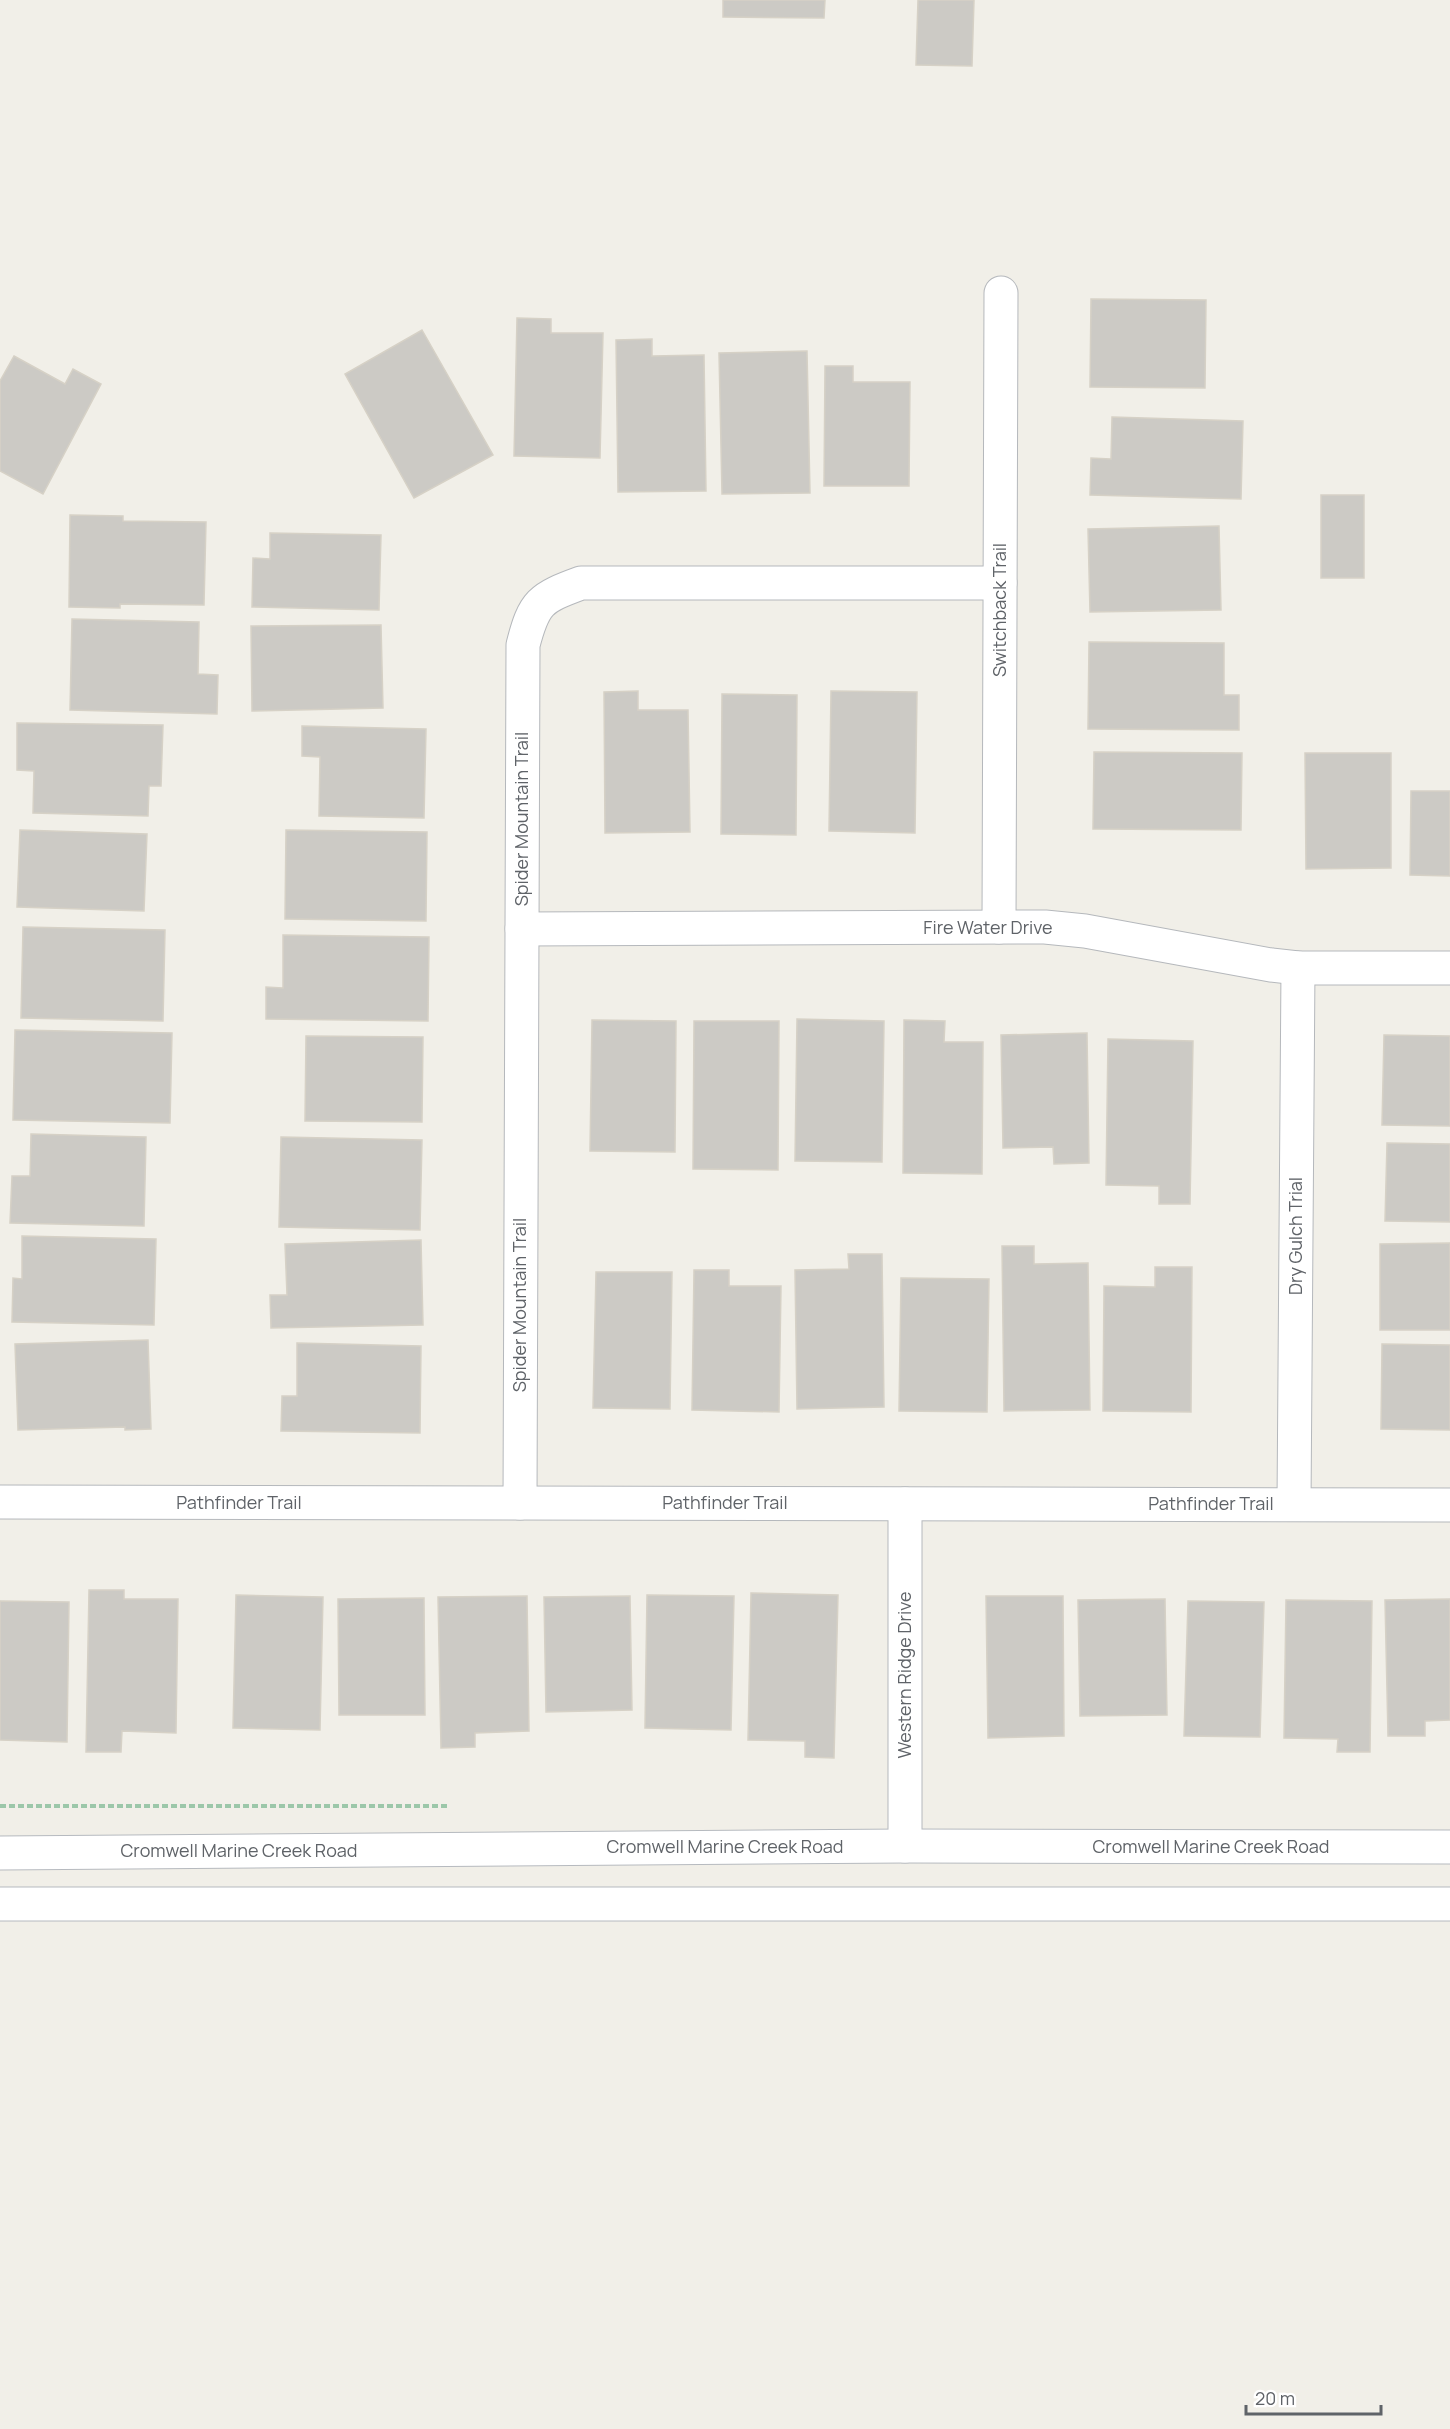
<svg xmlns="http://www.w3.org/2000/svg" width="1450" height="2429" viewBox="0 0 1450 2429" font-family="Manrope,sans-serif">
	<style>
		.building { fill: #cccac5; stroke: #d6d1c6; stroke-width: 1.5 }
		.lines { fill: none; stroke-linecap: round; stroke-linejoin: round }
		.minor-casing { stroke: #b5b8bc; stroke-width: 35 }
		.secondary-casing { stroke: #b6babf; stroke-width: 35 }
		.path { stroke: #9cc7a9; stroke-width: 4; stroke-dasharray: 6 3; stroke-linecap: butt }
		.minor { stroke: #fff; stroke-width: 33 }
		.secondary { stroke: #fff; stroke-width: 33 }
		.labels { text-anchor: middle; stroke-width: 4.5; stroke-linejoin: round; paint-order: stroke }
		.street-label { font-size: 18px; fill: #5f6368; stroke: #fff }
	</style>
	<rect width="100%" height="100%" fill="#f1efe8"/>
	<g class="building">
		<path d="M723 0H825L824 18 723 17Z"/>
		<path d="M918 0H974L972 66 916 65Z"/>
		<path d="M1091 299 1206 300 1205 388 1090 387Z"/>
		<path d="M517 318 551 319V333H603L600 458 514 456Z"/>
		<path d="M422 330 493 455 414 498 345 374Z"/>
		<path d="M652 339V356L704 355 706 491 618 492 616 340Z"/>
		<path d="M807 351 810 493 722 494 719 353Z"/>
		<path d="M14 356 65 384 73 369 101 384 43 494 0 471V381Z"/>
		<path d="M825 366H853V382H910L909 486H824Z"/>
		<path d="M1112 417 1243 421 1241 499 1090 495 1091 458 1111 459Z"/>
		<rect x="1321" y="495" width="43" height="83"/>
		<path d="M70 515 123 516V521L206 522 204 605 120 604V608L69 607Z"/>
		<path d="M1219 526 1221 610 1090 612 1088 529Z"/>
		<path d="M270 533 381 535 379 610 252 607 253 558 270 559Z"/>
		<path d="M72 619 199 622 198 674 218 675 217 714 70 710Z"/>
		<path d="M381 625 383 708 252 711 251 626Z"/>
		<path d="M1089 642 1224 643V695H1239V730L1088 729Z"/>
		<path d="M638 691V710H688L690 832 605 833 604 692Z"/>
		<path d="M831 691 917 692 915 833 829 831Z"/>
		<path d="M722 694 797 695 796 835 721 834Z"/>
		<path d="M17 723 163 725 161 786H149L148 816 33 813 34 771 17 770Z"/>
		<path d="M302 726 426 729 424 818 319 816 320 757 302 756Z"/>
		<path d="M1094 752 1242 753 1241 830 1093 829Z"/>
		<path d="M1305 753H1391V868L1306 869Z"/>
		<path d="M1411 791H1450V876L1410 875Z"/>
		<path d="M20 830 147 834 144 911 17 907Z"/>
		<path d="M286 830 427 832 426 921 285 919Z"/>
		<path d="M23 927 165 930 163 1021 21 1018Z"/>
		<path d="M283 935 429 937 428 1021 266 1019V987L283 988Z"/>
		<path d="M797 1019 884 1021 882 1162 795 1161Z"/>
		<path d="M592 1020 676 1021 675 1152 590 1151Z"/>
		<path d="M904 1020 945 1021 944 1042H983L982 1174 903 1173Z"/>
		<path d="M694 1021H779L778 1170 693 1169Z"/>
		<path d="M15 1030 172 1033 170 1123 13 1120Z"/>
		<path d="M1087 1033 1089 1163 1054 1164 1053 1147 1003 1148 1001 1035Z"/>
		<path d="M1384 1035 1450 1036V1126L1382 1125Z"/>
		<path d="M306 1036 423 1037 422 1122 305 1121Z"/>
		<path d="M1108 1039 1193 1041 1190 1204H1159V1186L1106 1185Z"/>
		<path d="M31 1134 146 1137 144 1226 10 1223 12 1176H30Z"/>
		<path d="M281 1137 422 1140 420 1230 279 1227Z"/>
		<path d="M1387 1143 1450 1144V1222L1385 1221Z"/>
		<path d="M22 1236 156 1239 154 1325 12 1322 13 1278 22 1279Z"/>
		<path d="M421 1240 423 1325 271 1328 270 1295H287L285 1244Z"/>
		<path d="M1450 1243V1330H1380V1244Z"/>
		<path d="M1002 1246H1034V1264L1088 1263 1090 1410 1004 1411Z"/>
		<path d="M848 1254H882L884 1407 797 1409 795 1270 849 1269Z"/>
		<path d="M1155 1267H1192L1191 1412 1103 1411 1104 1286 1155 1287Z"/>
		<path d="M694 1270H729V1286H781L779 1412 692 1410Z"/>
		<path d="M596 1272H672L670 1409 593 1408Z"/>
		<path d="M901 1278 989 1279 987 1412 899 1411Z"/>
		<path d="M148 1340 151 1429 125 1430V1427L18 1430 15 1344Z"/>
		<path d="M297 1343 421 1346 420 1433 281 1431 282 1396H297Z"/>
		<path d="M1382 1344 1450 1345V1430L1381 1429Z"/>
		<path d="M89 1590H124V1599H178L176 1733 122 1731 121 1752H86Z"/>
		<path d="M751 1593 838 1595 834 1758 805 1757V1741L748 1740Z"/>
		<path d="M236 1595 323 1597 320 1730 233 1728Z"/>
		<path d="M647 1595 734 1596 731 1730 645 1728Z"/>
		<path d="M527 1596 529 1731 475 1733V1747L441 1748 438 1597Z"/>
		<path d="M630 1596 632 1710 546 1712 544 1597Z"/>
		<path d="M986 1596H1063L1064 1736 988 1738Z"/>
		<path d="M424 1598 425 1715H339L338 1599Z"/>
		<path d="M1165 1599 1167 1715 1080 1716 1078 1600Z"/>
		<path d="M1450 1599V1720L1425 1721V1736H1388L1385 1600Z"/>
		<path d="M1286 1600 1372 1601 1370 1752H1337L1338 1739 1284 1738Z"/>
		<path d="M0 1601 69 1602 67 1742 0 1740Z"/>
		<path d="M1188 1601 1264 1602 1260 1737 1184 1736Z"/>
	</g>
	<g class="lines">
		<defs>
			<g id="minor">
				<path d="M999 927 1001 293"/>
				<path d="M522 929 1045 927 1085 931 1271 965 1298 968H1450"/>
				<path d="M0 1502 1450 1505"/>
				<path d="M520 1503 523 645C534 602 540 598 581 583H1000"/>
				<path d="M1294 1504 1298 968"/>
				<path d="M905 1846V1504"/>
			</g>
			<g id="secondary">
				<path d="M0 1853 905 1846 1450 1847"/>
				<path d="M0 1904H1450"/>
			</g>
		</defs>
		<use href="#minor" class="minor-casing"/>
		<use href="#secondary" class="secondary-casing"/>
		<path class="path" d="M0 1806H447"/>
		<use href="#minor" class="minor"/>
		<use href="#secondary" class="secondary"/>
	</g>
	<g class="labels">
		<g class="street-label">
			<text transform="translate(1000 610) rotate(-90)" y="6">Switchback Trail</text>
			<text transform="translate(522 819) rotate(-90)" y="6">Spider Mountain Trail</text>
			<text x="988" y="934">Fire Water Drive</text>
			<text transform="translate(1296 1236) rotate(-90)" y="6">Dry Gulch Trial</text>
			<text transform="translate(520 1305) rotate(-90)" y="6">Spider Mountain Trail</text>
			<text x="239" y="1509">Pathfinder Trail</text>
			<text x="725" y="1509">Pathfinder Trail</text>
			<text x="1211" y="1510">Pathfinder Trail</text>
			<text transform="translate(905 1675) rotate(-90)" y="6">Western Ridge Drive</text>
			<text x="725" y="1853">Cromwell Marine Creek Road</text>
			<text x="1211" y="1853">Cromwell Marine Creek Road</text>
			<text x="239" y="1857">Cromwell Marine Creek Road</text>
		</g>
	</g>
	<path d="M1246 2405v9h135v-9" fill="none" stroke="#5f6368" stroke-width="3"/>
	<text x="1255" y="2405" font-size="18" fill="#5f6368" stroke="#ffffff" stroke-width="4.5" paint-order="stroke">20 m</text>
</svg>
